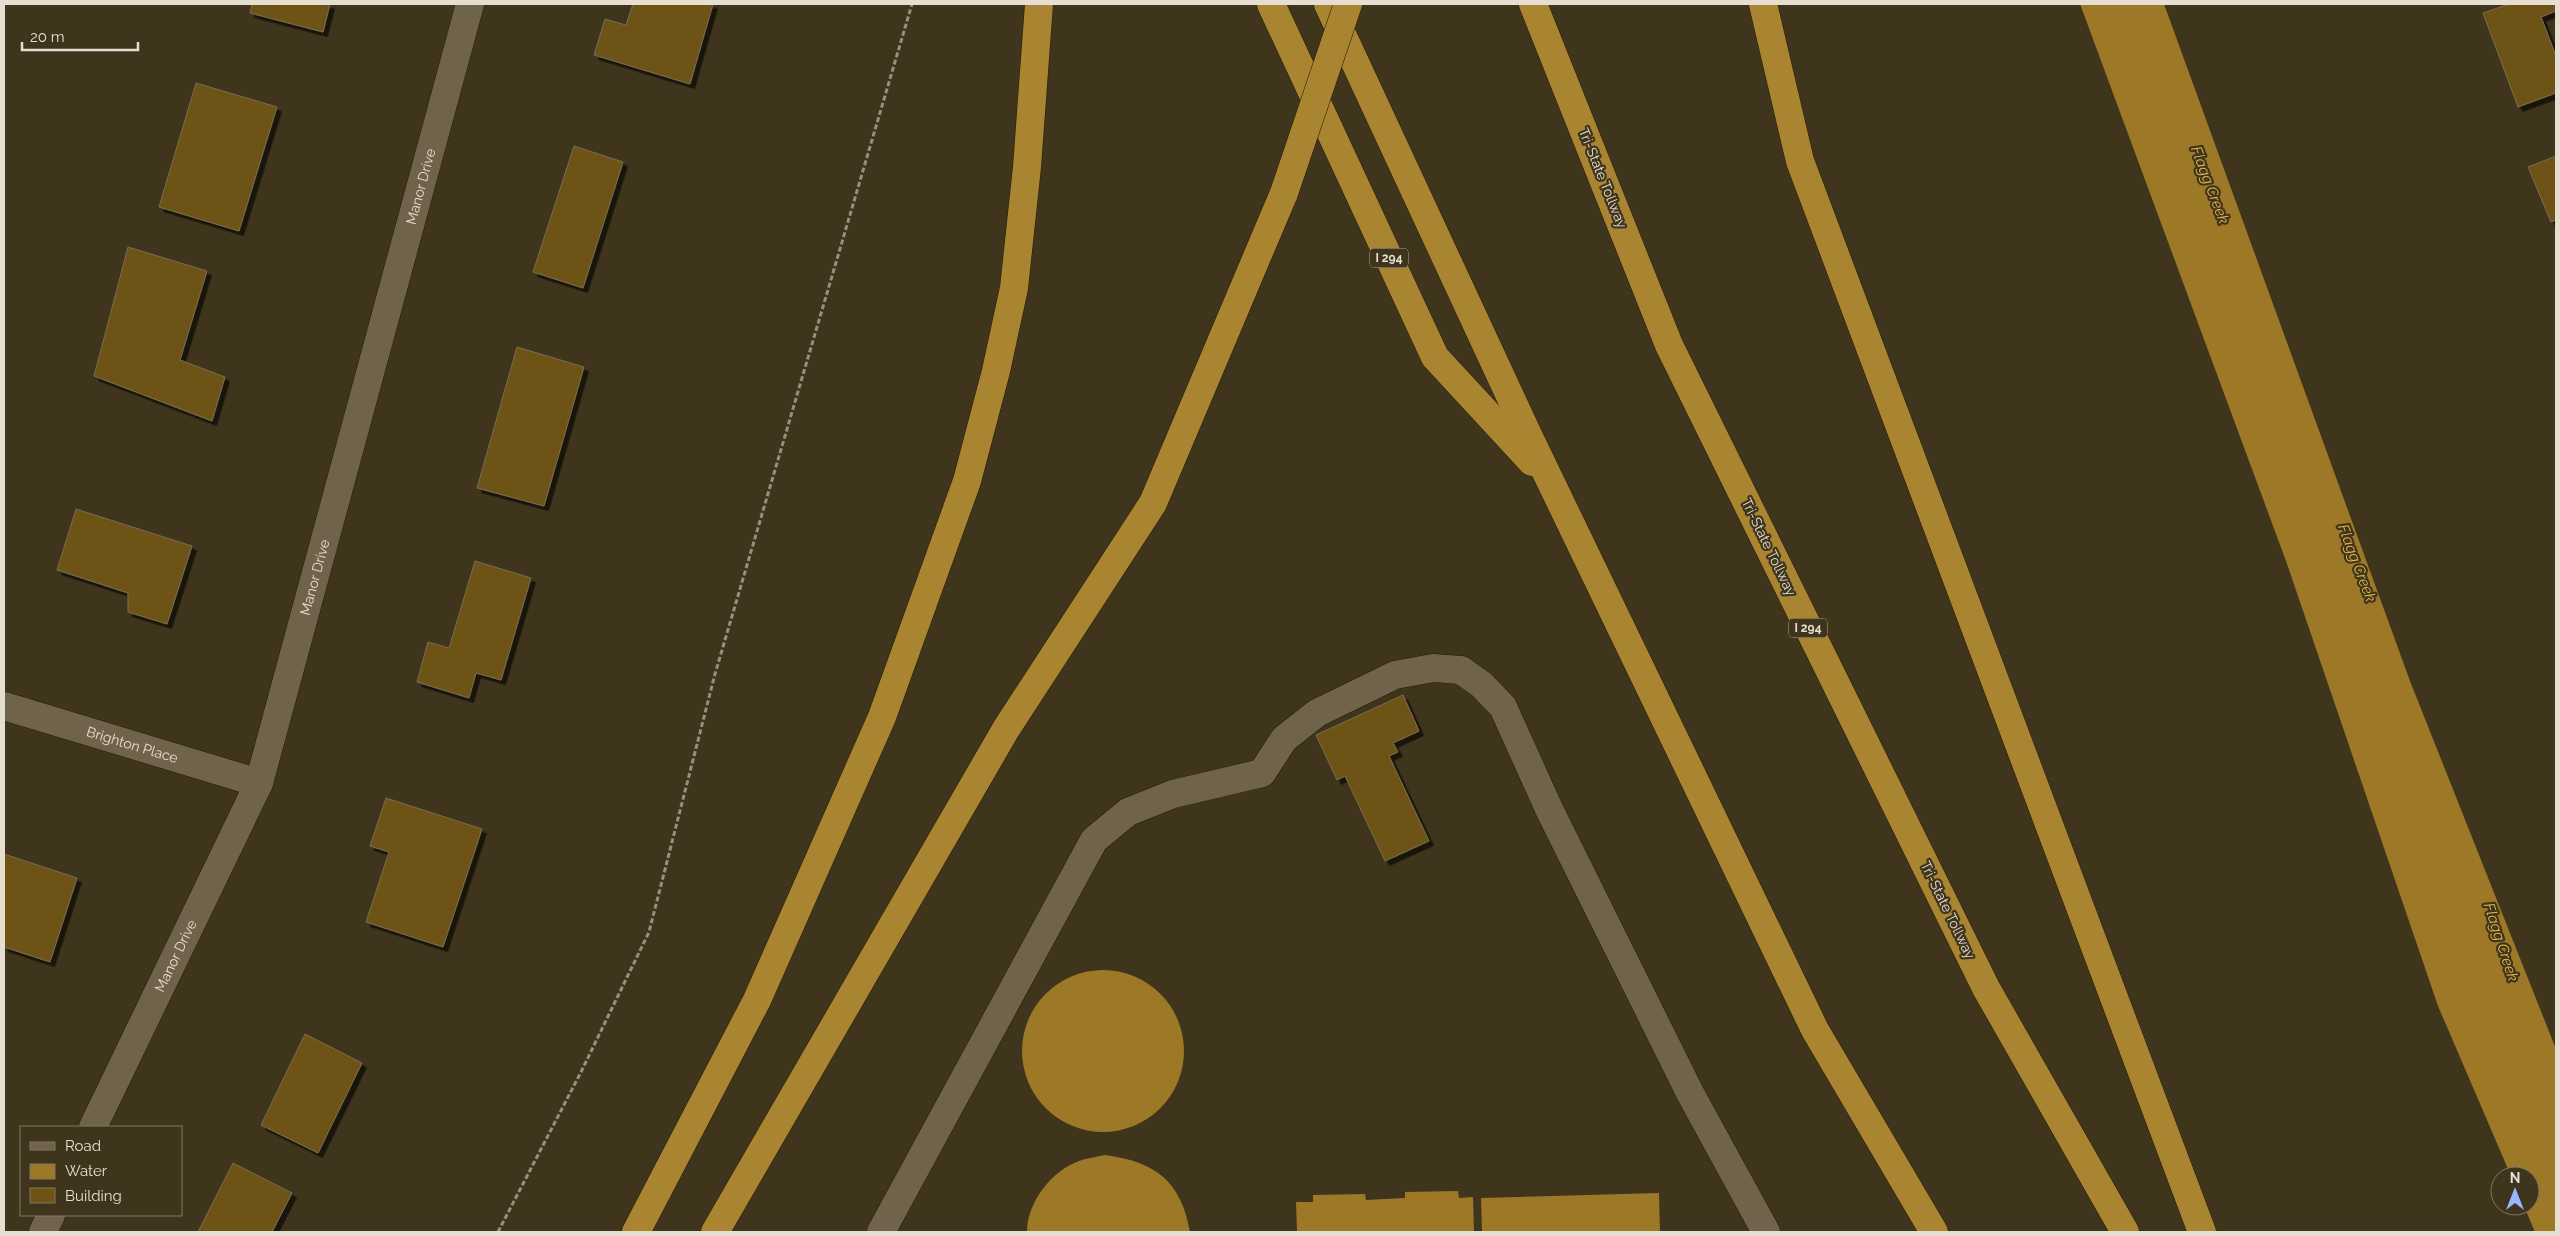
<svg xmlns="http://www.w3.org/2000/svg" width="2560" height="1236" viewBox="0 0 2560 1236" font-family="Raleway,sans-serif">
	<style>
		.water { fill: #9c7827 }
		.building { fill: #6e5314; stroke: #796d54; filter: url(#shadow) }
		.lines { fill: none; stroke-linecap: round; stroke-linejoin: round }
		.minor-casing { stroke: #261b04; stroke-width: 29 }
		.highway-casing { stroke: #261b04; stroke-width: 29 }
		.path { stroke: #988f7d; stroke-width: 3; stroke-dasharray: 5 2.5; stroke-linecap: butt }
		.minor { stroke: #70634b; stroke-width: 28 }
		.highway { stroke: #a98431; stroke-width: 28 }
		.highway-bridge-casing { stroke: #261b04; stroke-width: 29; stroke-linecap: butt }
		.highway-bridge { stroke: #a98431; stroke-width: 28 }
		.labels { text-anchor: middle; stroke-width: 4.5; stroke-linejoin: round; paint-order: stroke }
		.shield { fill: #3f341c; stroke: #b3ab9b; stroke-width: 1 }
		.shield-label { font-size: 12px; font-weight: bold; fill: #e5ded1 }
		.street-label { font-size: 14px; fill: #e5ded1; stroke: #3f341c }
		.water-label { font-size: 15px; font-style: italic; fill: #e9b84b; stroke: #3f341c }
	</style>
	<defs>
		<filter id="shadow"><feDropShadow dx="4.5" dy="4.5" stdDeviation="0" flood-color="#0009"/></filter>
	</defs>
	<rect width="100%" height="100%" fill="#3f341c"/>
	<g class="water">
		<path d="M2080 4H2164L2410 681 2556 1049V1232H2535L2524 1206H2530V1176H2511L2438 1006 2286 561Z"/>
		<circle cx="1103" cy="1051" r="81"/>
		<path d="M1105 1155C1156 1162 1181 1181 1190 1232H1027C1027 1203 1051 1171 1079 1161 1087 1158 1097 1157 1105 1155Z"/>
		<path d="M1458 1191 1459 1198 1473 1197 1474 1232H1297L1296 1202H1313V1195L1365 1194 1366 1200 1405 1198V1192Z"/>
		<path d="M1659 1193 1660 1232H1482L1481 1198Z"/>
	</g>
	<g class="building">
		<path d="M252 4H330L323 32 250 13Z"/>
		<path d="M633 4H713L690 84 594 55 605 19 626 25Z"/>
		<path d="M2509 4H2556V11L2541 17 2556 56V93L2518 107 2483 13Z"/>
		<path d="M196 83 277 107 239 231 159 207Z"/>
		<path d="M574 146 623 162 583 288 533 272Z"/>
		<path d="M2556 156V220L2551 222 2528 167Z"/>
		<path d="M128 247 207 271 180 360 225 377 212 421 94 376Z"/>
		<path d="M517 347 584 367 544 506 477 488Z"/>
		<path d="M76 509 192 546 167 624 128 612V593L57 570Z"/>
		<path d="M475 561 531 578 501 680 476 673 469 698 417 682 428 642 449 648Z"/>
		<path d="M1403 695 1419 731 1393 743 1398 752 1389 756 1429 841 1385 861 1345 776 1337 780 1316 735Z"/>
		<path d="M386 798 482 829 443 947 366 922 389 852 370 846Z"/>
		<path d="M4 854 77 878 50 962 4 947Z"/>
		<path d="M305 1034 362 1063 318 1153 261 1125Z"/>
		<path d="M233 1163 292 1193 272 1232H198Z"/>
	</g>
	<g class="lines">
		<defs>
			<g id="minor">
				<path id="s1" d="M4 706 259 783"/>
				<path id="s2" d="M93 1127 259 783 470 4"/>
				<path d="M43 1232 51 1215"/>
				<path d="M881 1232 1094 840 1128 812 1173 794 1262 773 1284 739 1317 713 1395 675 1433 668 1461 670 1482 685 1503 707 1549 809 1690 1093 1766 1232"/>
			</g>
			<g id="highway">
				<path d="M1271 4 1435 357 1532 462"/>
				<path d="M1328 4 1529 437 1815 1030 1934 1232"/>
				<path d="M1533 4 1669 345 1986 988 2125 1232"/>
				<path d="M1763 4 1800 161 2202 1232"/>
				<path d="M636 1232 757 1000 882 717 967 481 996 371 1014 288 1027 167 1039 4"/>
				<path d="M715 1232 1006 729 1153 503 1284 193"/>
			</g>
		</defs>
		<use href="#minor" class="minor-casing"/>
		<use href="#highway" class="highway-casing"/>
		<path class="path" d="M498 1232 581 1072 649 932 715 674 912 4"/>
		<use href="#minor" class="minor"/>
		<use href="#highway" class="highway"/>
		<defs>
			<path id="highway-bridge" d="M1284 193 1348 4"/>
		</defs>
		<use href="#highway-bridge" class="highway-bridge-casing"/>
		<use href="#highway-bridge" class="highway-bridge"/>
	</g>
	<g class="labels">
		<g class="shield">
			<rect x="1370" y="248.5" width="38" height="19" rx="4"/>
			<rect x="1789" y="618.5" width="38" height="19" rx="4"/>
		</g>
		<g class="shield-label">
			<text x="1389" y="262">I 294</text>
			<text x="1808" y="632">I 294</text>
		</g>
		<g class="street-label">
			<text transform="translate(1603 178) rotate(68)" y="5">Tri-State Tollway</text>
			<text dy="5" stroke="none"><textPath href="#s2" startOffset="1000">Manor Drive</textPath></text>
			<text transform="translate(1769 547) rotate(64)" y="5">Tri-State Tollway</text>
			<text dy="5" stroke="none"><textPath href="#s2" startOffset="595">Manor Drive</textPath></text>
			<text dy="5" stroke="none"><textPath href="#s1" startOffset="134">Brighton Place</textPath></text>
			<text transform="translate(1948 910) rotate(64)" y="5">Tri-State Tollway</text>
			<text dy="5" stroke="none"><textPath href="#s2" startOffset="190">Manor Drive</textPath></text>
		</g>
		<g class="water-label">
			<text transform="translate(2210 185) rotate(69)" y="5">Flagg Creek</text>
			<text transform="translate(2357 563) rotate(69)" y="5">Flagg Creek</text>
			<text transform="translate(2501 942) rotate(72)" y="5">Flagg Creek</text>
		</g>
	</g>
	<rect width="2560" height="1236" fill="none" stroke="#e5ded1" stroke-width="10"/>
	<rect x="20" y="1126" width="162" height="90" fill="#3f341c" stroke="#817864"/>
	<rect x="30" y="1142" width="25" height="8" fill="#70634b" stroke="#817864"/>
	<text x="65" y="1151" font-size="15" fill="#e5ded1">Road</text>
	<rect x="30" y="1164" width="25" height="15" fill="#9c7827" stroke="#817864"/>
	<text x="65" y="1176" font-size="15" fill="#e5ded1">Water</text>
	<rect x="30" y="1188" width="25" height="15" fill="#6e5314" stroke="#817864"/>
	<text x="65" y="1201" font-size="15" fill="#e5ded1">Building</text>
	<g transform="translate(2515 1191)"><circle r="24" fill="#3f341c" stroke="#817864"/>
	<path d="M0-4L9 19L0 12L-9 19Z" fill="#94b7fd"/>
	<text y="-8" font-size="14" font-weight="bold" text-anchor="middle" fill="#e5ded1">N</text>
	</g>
	<path d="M22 42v8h116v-8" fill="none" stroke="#e5ded1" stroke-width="2.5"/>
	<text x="30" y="42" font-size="15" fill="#e5ded1" stroke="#3f341c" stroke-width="4" paint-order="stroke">20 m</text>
</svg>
